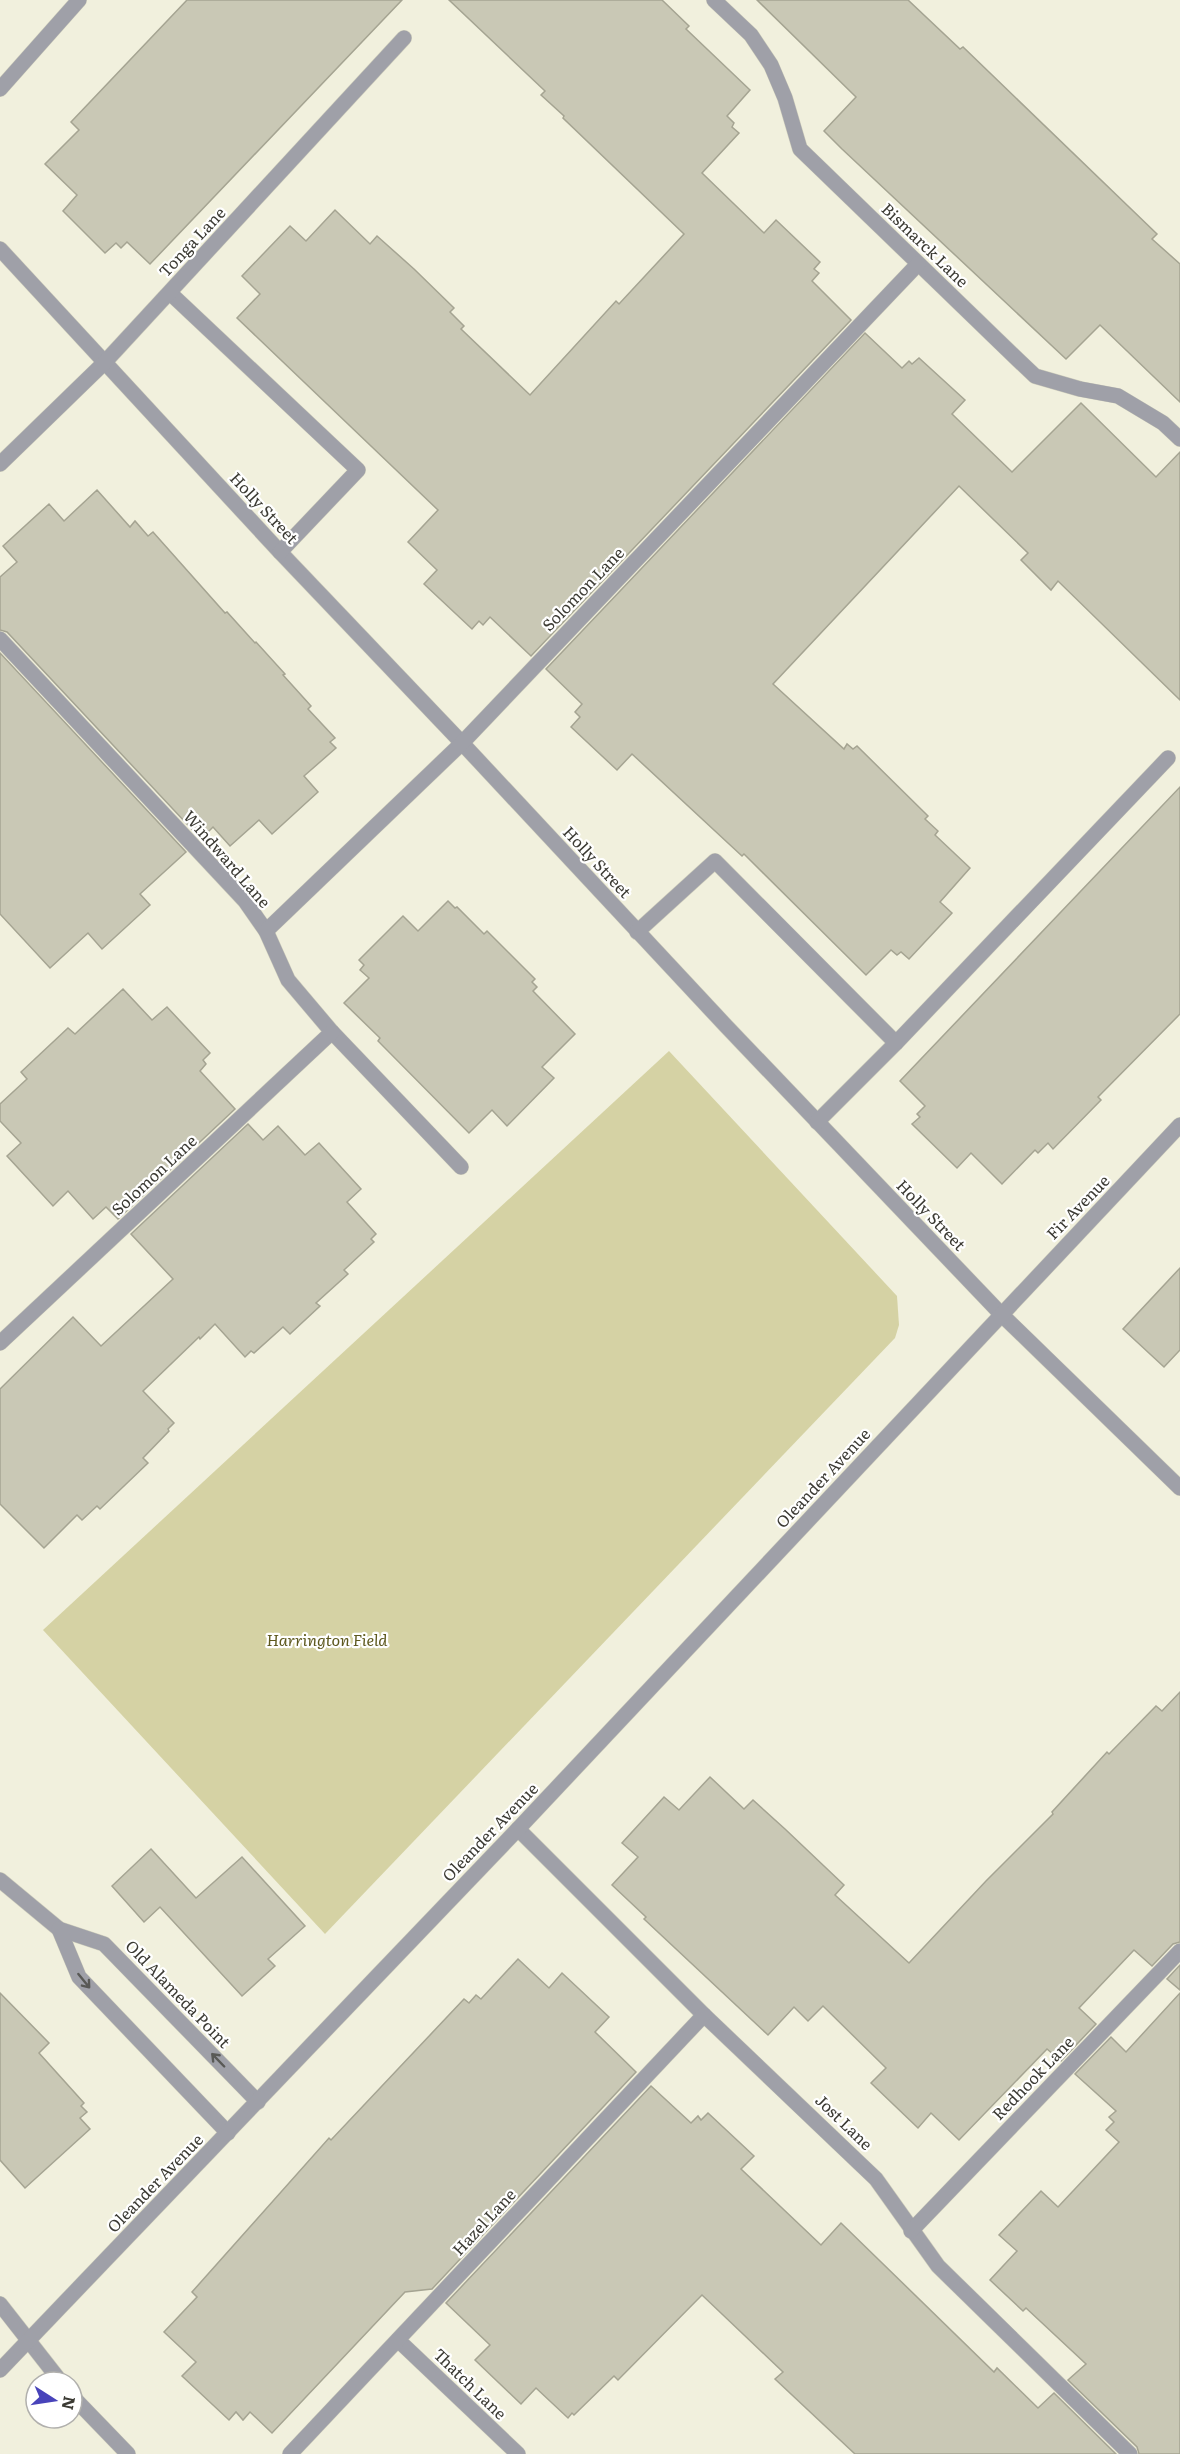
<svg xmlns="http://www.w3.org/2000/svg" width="1180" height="2454" viewBox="0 0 1180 2454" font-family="Literata,serif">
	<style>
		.green { fill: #d5d2a4 }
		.building { fill: #c9c8b5; stroke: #a5a492; stroke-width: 1.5 }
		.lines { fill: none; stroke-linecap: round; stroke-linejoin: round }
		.minor-casing { stroke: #cdccbb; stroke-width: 16 }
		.minor { stroke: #9fa0a8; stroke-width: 15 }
		.oneway { stroke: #595956 }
		.labels { text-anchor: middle; stroke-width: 4.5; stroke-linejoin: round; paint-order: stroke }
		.street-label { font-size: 16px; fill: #3b3a33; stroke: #fff }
		.park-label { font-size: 16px; font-style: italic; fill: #5d581e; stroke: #fff }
	</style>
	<rect width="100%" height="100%" fill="#f1f0dd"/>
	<path class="green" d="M669 1051 897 1296 899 1325 895 1338 325 1934 43 1630Z"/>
	<g class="building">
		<path d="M187 0H402L150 264 127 242 121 248 116 243 105 253 63 211 77 195 45 164 79 130 71 122Z"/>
		<path d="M449 0H662L689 26 686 29 750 90 727 116 734 123 732 127 739 133 702 173 764 233 776 220 820 262 814 269 819 273 812 281 851 320 531 656 490 617 483 625 479 621 472 629 424 584 437 570 408 542 438 510 237 318 260 294 242 276 290 226 306 241 335 210 370 244 377 236 414 269 454 308 450 312 464 326 461 329 530 395 616 301 619 304 684 234 563 118 564 116 541 95 545 91Z"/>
		<path d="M757 0H908L960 49 963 47 1157 234 1152 239 1180 264V402L1100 325 1066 359 842 149 824 131 856 97Z"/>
		<path d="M865 333 902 368 909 361 912 364 919 358 965 400 952 414 1012 472 1081 403 1156 477 1180 452V700L1058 581 1051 590 1021 560 1028 553 959 486 773 684 844 749 847 744 853 749 857 746 928 816 925 819 938 831 935 835 970 868 940 902 952 913 909 959 901 952 897 955 891 950 866 975 744 854 742 856 632 754 617 770 571 727 580 717 575 712 582 704 546 669Z"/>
		<path d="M97 490 130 527 135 521 148 536 153 532 225 613 227 612 255 643 256 642 285 674 283 675 311 706 308 709 335 738 330 742 336 748 304 776 318 792 272 834 259 820 230 846 213 827 201 839 7 632 0 630V577L17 562 3 546 49 504 64 521Z"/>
		<path d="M0 653 186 852 140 894 150 905 102 949 88 933 50 968 0 914Z"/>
		<path d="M1180 787V1014L1098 1097 1101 1100 1053 1149 1048 1143 1038 1153 1035 1150 1002 1184 971 1153 957 1168 912 1124 920 1117 917 1114 925 1106 900 1081Z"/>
		<path d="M448 901 455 908 457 907 484 934 487 931 535 979 532 982 537 987 533 991 575 1034 542 1067 554 1078 507 1126 492 1110 469 1133 378 1041 380 1038 344 1003 369 978 360 970 364 965 359 960 403 916 418 931Z"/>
		<path d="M123 989 152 1020 167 1007 210 1053 203 1060 206 1064 200 1071 235 1109 118 1219 106 1207 93 1219 68 1191 53 1206 7 1156 21 1143 0 1121V1104L27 1079 21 1072 68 1028 75 1034Z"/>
		<path d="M248 1124 263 1140 278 1126 305 1155 319 1143 361 1189 347 1202 376 1234 371 1239 374 1242 344 1270 348 1274 316 1303 320 1306 290 1334 283 1327 254 1353 251 1351 245 1357 215 1324 200 1339 199 1337 143 1391 174 1423 168 1429 169 1431 143 1458 148 1463 100 1509 97 1506 82 1520 77 1515 44 1548 0 1504V1389L73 1317 101 1346 173 1279 131 1234Z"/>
		<path d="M1180 1268V1350L1164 1367 1123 1329Z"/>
		<path d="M1180 1692V1942L1173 1944 1152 1966 1134 1950 1079 2008 1096 2024 1061 2061 1047 2049 959 2140 931 2113 918 2128 871 2083 886 2068 823 2006 808 2021 794 2007 768 2035 644 1919 646 1917 612 1885 638 1857 622 1843 664 1797 679 1810 710 1777 744 1809 753 1800 785 1829 844 1885 835 1895 909 1963 986 1881 1053 1814 1052 1812 1107 1752 1109 1754 1156 1706 1162 1711Z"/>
		<path d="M151 1849 196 1898 242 1857 305 1926 268 1959 275 1966 242 1996 160 1907 144 1922 112 1886Z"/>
		<path d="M518 1959 549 1988 562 1973 609 2017 595 2032 636 2072 432 2289 405 2292 272 2433 250 2412 243 2420 236 2412 229 2420 182 2376 196 2362 164 2332 197 2297 192 2292 329 2138 331 2140 464 1999 469 2003 476 1995 481 1999Z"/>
		<path d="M1180 1965V1990L1167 1979Z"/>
		<path d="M0 1993 49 2043 39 2053 84 2103 81 2106 87 2112 80 2118 90 2129 25 2188 0 2160Z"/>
		<path d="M1180 1993V2454H1139L1137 2447 1068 2380 1086 2364 1026 2308 1023 2311 990 2280 1017 2251 999 2235 1041 2191 1058 2207 1119 2142 1106 2130 1114 2122 1109 2117 1116 2111 1075 2074 1111 2037 1126 2052Z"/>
		<path d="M651 2086 691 2123 698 2116 701 2120 708 2113 754 2156 741 2169 821 2245 841 2223 994 2372 997 2368 1038 2408 1054 2393 1116 2454H855L775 2379 783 2372 702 2295 618 2380 614 2376 574 2415 572 2413 568 2418 536 2388 521 2404 475 2360 490 2345 446 2303Z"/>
	</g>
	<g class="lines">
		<defs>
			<g id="minor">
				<path d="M714 0 751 35 771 65 785 98 800 149 1015 357 1035 376 1080 389 1118 396 1163 423 1180 439"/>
				<path d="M0 89 79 0"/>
				<path d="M0 249 280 552 462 743 726 1026 1001 1314 1180 1488"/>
				<path d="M170 293 358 470 280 552"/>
				<path d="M0 464 105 362 404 38"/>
				<path d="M0 639 245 901 266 931 288 980 332 1032 461 1167"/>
				<path d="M266 931 462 743 918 264"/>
				<path d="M637 932 715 861 896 1043"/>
				<path d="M817 1122 896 1043 1168 758"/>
				<path d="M0 1343 332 1032"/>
				<path d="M518 1829 704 2015 876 2179 938 2266 1130 2454"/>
				<path d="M0 1880 59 1929 104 1944 258 2102"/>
				<path d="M59 1929 79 1977 228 2133"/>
				<path d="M911 2231 1180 1951"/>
				<path d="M0 2304 61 2382"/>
				<path d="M398 2340 518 2454"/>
				<path d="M0 2370 518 1829 1180 1125"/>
				<path d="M72 2396 128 2454"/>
				<path d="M290 2454 704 2015"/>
			</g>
		</defs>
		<use href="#minor" class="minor-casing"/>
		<use href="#minor" class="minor"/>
	</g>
	<defs><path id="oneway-shaft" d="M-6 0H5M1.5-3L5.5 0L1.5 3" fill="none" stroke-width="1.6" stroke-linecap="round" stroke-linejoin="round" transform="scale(1.5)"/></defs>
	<g class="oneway">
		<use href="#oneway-shaft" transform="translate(84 1981) rotate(51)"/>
		<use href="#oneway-shaft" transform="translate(218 2060) rotate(-134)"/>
	</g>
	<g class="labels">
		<g class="street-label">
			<text transform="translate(192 242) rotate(-47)" y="6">Tonga Lane</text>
			<text transform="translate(925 245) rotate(44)" y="6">Bismarck Lane</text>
			<text transform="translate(264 508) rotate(47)" y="6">Holly Street</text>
			<text transform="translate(583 589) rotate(-46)" y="6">Solomon Lane</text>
			<text transform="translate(227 859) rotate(49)" y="6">Windward Lane</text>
			<text transform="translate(597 862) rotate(47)" y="6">Holly Street</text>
			<text transform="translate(154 1175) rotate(-43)" y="6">Solomon Lane</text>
			<text transform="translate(1078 1207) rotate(-46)" y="6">Fir Avenue</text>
			<text transform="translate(931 1215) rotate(46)" y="6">Holly Street</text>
			<text transform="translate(823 1478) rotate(-47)" y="6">Oleander Avenue</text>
			<text transform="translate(490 1832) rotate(-46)" y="6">Oleander Avenue</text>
			<text transform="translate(178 1994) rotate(46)" y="6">Old Alameda Point</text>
			<text transform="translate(1033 2078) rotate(-46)" y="6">Redhook Lane</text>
			<text transform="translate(844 2122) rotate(44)" y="6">Jost Lane</text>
			<text transform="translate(155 2183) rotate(-46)" y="6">Oleander Avenue</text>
			<text transform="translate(484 2222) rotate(-47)" y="6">Hazel Lane</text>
			<text transform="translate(470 2384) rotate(44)" y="6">Thatch Lane</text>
		</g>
		<g class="park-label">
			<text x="327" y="1646">Harrington Field</text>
		</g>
	</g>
	<g transform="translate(54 2400) rotate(102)"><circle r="28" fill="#ffffff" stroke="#b1b0ad" stroke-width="1.5"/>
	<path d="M0-4.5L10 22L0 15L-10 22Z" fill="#4843ba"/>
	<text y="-9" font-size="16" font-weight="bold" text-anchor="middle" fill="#3b3a33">N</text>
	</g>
</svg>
